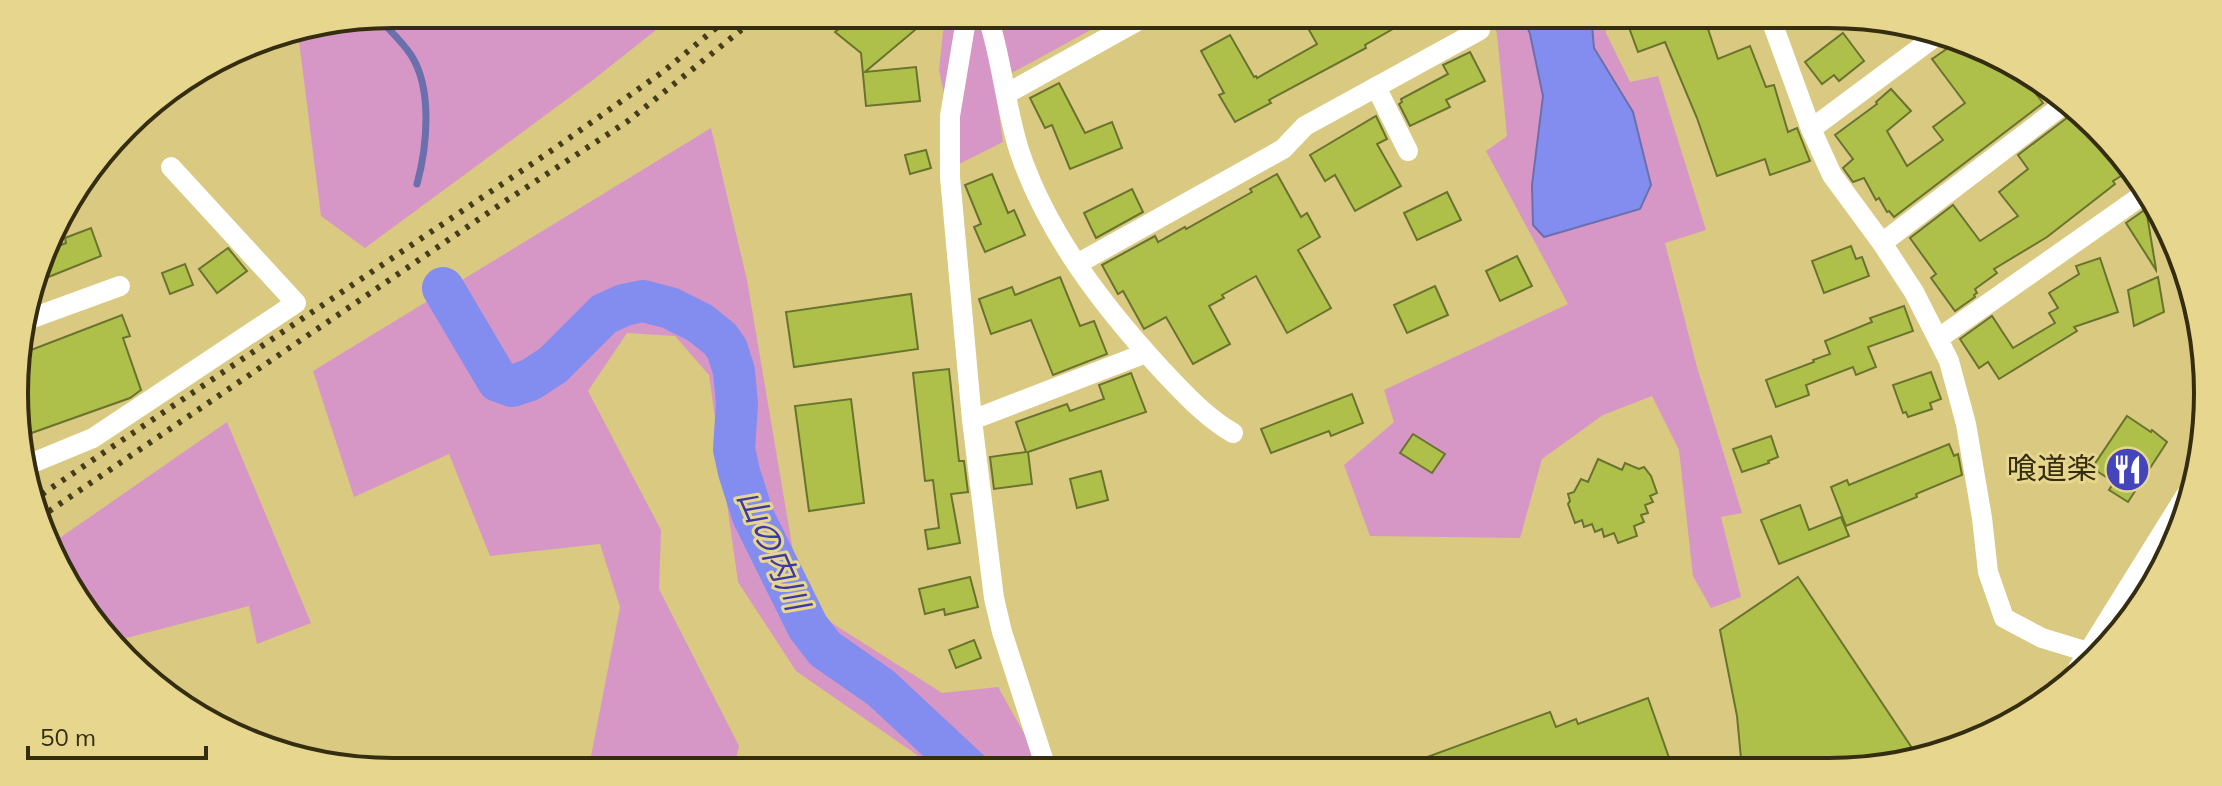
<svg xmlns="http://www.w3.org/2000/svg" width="2222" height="786" viewBox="0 0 2222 786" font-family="Mulish,'Noto Sans JP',sans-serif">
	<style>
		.green { fill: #d797c6 }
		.water { fill: #828def; stroke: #6b70ac; stroke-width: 2 }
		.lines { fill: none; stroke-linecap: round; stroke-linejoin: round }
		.stream { stroke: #6b70ac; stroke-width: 7 }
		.river { stroke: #828def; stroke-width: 42 }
		.building { fill: #afc04a; stroke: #69732f; stroke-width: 2 }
		.minor { stroke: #fff; stroke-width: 20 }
		.trunk { stroke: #fff; stroke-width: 34 }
		.rail { stroke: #453d1a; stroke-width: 6; stroke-dasharray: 4 8; stroke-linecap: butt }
		.labels { text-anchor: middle; stroke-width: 6; stroke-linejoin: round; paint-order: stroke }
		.poi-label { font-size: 30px; fill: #342d0f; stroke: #e7d68e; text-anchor: end }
		.water-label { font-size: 32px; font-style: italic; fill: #3b38a8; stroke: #e7d68e }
		.rim { fill: none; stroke: #342d0f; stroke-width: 4 }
	</style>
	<rect width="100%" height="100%" fill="#d9c981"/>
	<g class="green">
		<path d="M393 14H676L593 80 365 248 321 216 298 33Z"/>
		<path d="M945 14H1120L1008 75 995 85 1003 142 959 164 939 70Z"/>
		<path d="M1491 14H1522L1530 34 1543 96 1532 185 1533 225 1651 185 1633 113 1594 48 1591 14H1604L1606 33 1630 82 1658 76 1706 230 1665 243 1697 367 1742 513 1721 517 1741 597 1711 608 1693 576 1679 450 1652 396 1603 415 1542 459 1520 538 1370 536 1344 465 1394 422 1384 390 1568 304 1486 151 1507 136 1497 34Z"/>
		<path d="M711 128 747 280 802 604 942 693 998 687 1029 742 1035 771H940L796 671 738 582 709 375 675 336 627 333 588 391 661 530 659 589 739 746 733 771 588 772 620 607 600 544 490 556 449 454 354 497 313 371Z"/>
		<path d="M227 422 311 623 257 644 249 606 115 641 78 604 51 544Z"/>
	</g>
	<path class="water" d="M1522 14H1591L1594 48 1633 112 1651 185 1640 209 1544 237 1533 225 1532 185 1543 96 1530 34Z"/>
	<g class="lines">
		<path class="stream" d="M378 17C388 29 402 41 411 55 433 89 427 147 417 184"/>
		<path class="river" d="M443 288 498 381 512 386 530 380 553 365 604 314 624 305 643 301 670 308 700 323 720 339 727 349 734 371 737 404 734 449 739 472 753 516 808 627 825 649 881 688 970 771"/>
	</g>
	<g class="building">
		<path d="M873 14H900L915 30 865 72 916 67 920 101 866 106 861 53 835 32 854 17 870 16Z"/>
		<path d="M1300 14H1419L1365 45 1366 48 1269 100 1271 103 1235 122 1219 95 1224 93 1201 51 1230 35 1254 77 1256 76 1257 78 1317 44Z"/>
		<path d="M1624 14H1703L1718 59 1750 46 1766 87 1774 85 1788 132 1797 128 1810 161 1770 175 1765 159 1717 176 1697 118 1665 42 1638 52Z"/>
		<path d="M1843 33 1864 61 1839 81 1834 75 1822 84 1805 62Z"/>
		<path d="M1957 42 2019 72 2043 103 1894 217 1889 211 1887 212 1879 198 1876 200 1864 178 1853 182 1843 168 1853 159 1835 135 1877 104 1876 102 1891 89 1911 111 1887 131 1907 166 1943 140 1933 127 1965 103 1932 59Z"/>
		<path d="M1470 52 1485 81 1446 100 1450 107 1410 126 1399 104 1402 102 1401 99 1448 74 1443 65Z"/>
		<path d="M1059 83 1085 133 1112 122 1122 148 1070 169 1052 125 1045 128 1030 98Z"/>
		<path d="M2076 111 2129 171 2113 181 2115 184 2047 237 1994 269 1997 273 1975 289 1977 293 1974 295 1975 297 1955 311 1931 278 1936 274 1910 238 1953 205 1980 241 2018 216 1999 192 2028 169 2018 155Z"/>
		<path d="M1376 116 1387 139 1377 144 1401 186 1355 211 1335 175 1325 181 1310 155Z"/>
		<path d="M926 150 931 168 910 174 905 155Z"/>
		<path d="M992 174 1008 213 1014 210 1025 235 985 252 974 227 981 224 965 185Z"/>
		<path d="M1277 174 1301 217 1307 213 1320 237 1298 250 1331 308 1287 333 1256 276 1222 295 1224 298 1209 306 1230 344 1193 364 1166 317 1144 329 1123 291 1118 294 1102 265 1155 236 1158 242 1185 227 1186 229 1252 192 1250 189Z"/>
		<path d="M1132 189 1143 212 1096 238 1084 213Z"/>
		<path d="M1447 192 1461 220 1417 240 1404 213Z"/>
		<path d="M2146 209 2156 269V270L2126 223Z"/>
		<path d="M91 228 101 256 36 282 45 251 66 243 65 238Z"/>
		<path d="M1851 246 1856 259 1862 257 1869 276 1824 293 1812 261Z"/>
		<path d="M228 248 247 271 217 293 199 269Z"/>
		<path d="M1517 256 1532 286 1500 301 1486 271Z"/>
		<path d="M2100 258 2118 312 2074 327 2077 331 1999 379 1988 362 1979 368 1960 339 1992 316 2013 348 2055 323 2049 313 2058 308 2049 293 2079 274 2076 266Z"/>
		<path d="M185 264 193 285 170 294 162 273Z"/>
		<path d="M1060 277 1080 326 1094 321 1107 354 1053 375 1031 320 991 334 979 299 1012 287 1015 295Z"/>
		<path d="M2158 277 2164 312 2134 326 2128 290Z"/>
		<path d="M1435 286 1448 315 1407 333 1394 305Z"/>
		<path d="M911 294 918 349 794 367 786 312Z"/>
		<path d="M1904 306 1913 331 1868 347 1876 367 1856 375 1853 367 1806 385 1809 395 1776 407 1766 380 1814 362 1813 360 1830 354 1825 341 1872 322 1870 318Z"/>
		<path d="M122 315 130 336 123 338 141 390 130 398 23 436 18 355Z"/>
		<path d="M949 369 959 461H964L968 492 951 494 960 543 928 549 925 530 939 528 933 480 925 481 913 373Z"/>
		<path d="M1931 372 1941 399 1930 403 1932 409 1908 417 1906 412 1903 413 1893 385Z"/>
		<path d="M1131 373 1146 412 1028 452 1032 484 994 489 990 457 1026 452 1016 422 1067 404 1070 411 1104 399 1099 385Z"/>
		<path d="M1352 394 1363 423 1331 436 1329 431 1271 453 1261 429Z"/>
		<path d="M851 399 864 503 809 511 795 406Z"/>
		<path d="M2127 416 2151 432 2152 430 2167 442 2128 502 2109 490 2114 482 2092 468Z"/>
		<path d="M1413 434 1445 454 1432 473 1400 453Z"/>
		<path d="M1771 436 1778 457 1768 461 1769 463 1742 472 1733 449Z"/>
		<path d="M1949 444 1954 456 1958 454 1962 475 1916 494 1917 497 1846 526 1831 487 1847 480 1849 485Z"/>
		<path d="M1598 459 1622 470 1625 463 1639 469 1644 467 1651 476 1657 493 1650 496 1653 502 1645 505 1648 513 1641 515 1644 522 1634 526 1637 536 1618 543 1614 533 1604 537 1602 529 1595 532 1592 524 1584 527 1582 520 1575 523 1568 504 1570 501 1568 494 1574 492 1581 479 1588 482Z"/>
		<path d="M1101 471 1108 500 1077 508 1070 479Z"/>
		<path d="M1800 505 1809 530 1841 517 1849 536 1779 564 1761 520Z"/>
		<path d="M970 577 978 607 945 615 944 609 925 614 919 589Z"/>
		<path d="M1798 577 1918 757 1879 769H1742L1737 716 1720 630Z"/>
		<path d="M974 640 981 658 956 668 949 650Z"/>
		<path d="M1648 698 1673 769 1401 770 1400 767 1550 712 1556 727 1576 719 1578 724Z"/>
	</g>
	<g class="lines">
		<g class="minor">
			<path d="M967 14 950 116V177L972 420 994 598 1002 632 1047 771"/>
			<path d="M987 14C1002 58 1005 106 1019 150 1046 232 1103 306 1161 369 1183 392 1205 417 1233 433"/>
			<path d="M1769 14 1811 129 1832 175 1882 243 1914 292 1949 361 1966 424 1982 518 1988 572 2004 618 2042 638 2098 655"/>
			<path d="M1376 87 1408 151"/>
			<path d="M1006 94 1150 14"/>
			<path d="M1811 129 1940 33"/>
			<path d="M1882 243 2068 101"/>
			<path d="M1077 264 1283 149 1305 126 1480 30"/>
			<path d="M24 321 120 286"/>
			<path d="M1939 338 2147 192"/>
			<path d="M972 420 1146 353"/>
			<path d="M25 466 93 438 296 303 171 167"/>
		</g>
		<path class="trunk" d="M2084 672 2191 500"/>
		<g class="rail">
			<path d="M32 501 548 153 664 71 733 14"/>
			<path d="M39 518 504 202 628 121 761 14"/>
		</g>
	</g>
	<defs>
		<symbol id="restaurant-disc" viewBox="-11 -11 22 22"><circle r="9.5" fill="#4545bb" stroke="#e7d68e"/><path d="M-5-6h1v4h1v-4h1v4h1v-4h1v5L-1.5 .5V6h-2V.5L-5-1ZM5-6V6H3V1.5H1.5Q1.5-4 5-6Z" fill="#fff"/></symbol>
	</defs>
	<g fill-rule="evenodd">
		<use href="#restaurant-disc" x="2102" y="444" width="51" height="51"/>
	</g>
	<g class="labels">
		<g class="poi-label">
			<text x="2097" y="479">喰道楽</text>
		</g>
		<g class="water-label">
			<text transform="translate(773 550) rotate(66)" y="11">山の内川</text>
		</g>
	</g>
	<path d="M0 0H2222V786H0ZM393 28H1829A365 365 0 0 1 2194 393V393A365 365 0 0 1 1829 758H393A365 365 0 0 1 28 393V393A365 365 0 0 1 393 28Z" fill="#e7d68e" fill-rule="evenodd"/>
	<path class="rim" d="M393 28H1829A365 365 0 0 1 2194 393V393A365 365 0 0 1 1829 758H393A365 365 0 0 1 28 393V393A365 365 0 0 1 393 28Z"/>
	<path d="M28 746v12h178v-12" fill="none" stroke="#342d0f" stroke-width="4"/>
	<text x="40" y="746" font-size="24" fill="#342d0f" stroke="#e7d68e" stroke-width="6" paint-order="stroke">50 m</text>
</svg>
